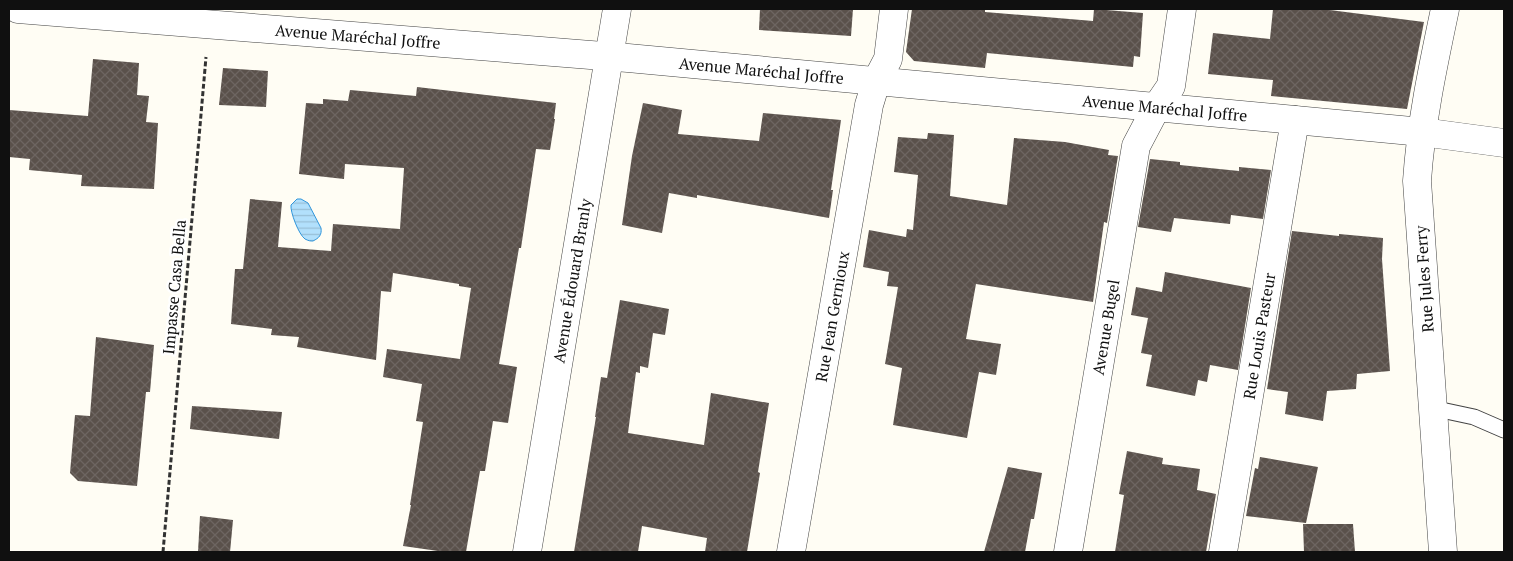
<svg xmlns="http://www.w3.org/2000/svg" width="1513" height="561" viewBox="0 0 1513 561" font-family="'PT Serif',serif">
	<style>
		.water { fill: url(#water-rules); stroke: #3196db }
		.building { fill: url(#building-cross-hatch) }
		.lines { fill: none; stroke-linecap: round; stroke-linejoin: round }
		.service-casing { stroke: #434343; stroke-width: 17 }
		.minor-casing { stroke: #434343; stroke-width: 29 }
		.path { stroke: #323232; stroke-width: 3; stroke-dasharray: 5 2.5; stroke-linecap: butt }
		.service { stroke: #fff; stroke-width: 15 }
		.minor { stroke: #fff; stroke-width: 28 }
		.labels { text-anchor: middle; stroke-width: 5; stroke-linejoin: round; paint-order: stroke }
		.street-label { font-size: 16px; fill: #101010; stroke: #fff }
	</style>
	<defs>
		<pattern id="water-rules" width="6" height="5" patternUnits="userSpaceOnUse" patternTransform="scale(1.25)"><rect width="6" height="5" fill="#b2e0fc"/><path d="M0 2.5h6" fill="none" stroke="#98bfd7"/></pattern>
		<pattern id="building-cross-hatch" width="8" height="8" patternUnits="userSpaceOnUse" patternTransform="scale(1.25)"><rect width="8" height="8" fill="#5a514b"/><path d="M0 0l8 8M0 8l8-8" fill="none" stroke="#6d6561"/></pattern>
	</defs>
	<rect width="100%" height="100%" fill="#fffdf4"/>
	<path class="water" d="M297 199H301L308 203 321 228C322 235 319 238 313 241 310 241 309 241 305 239 299 235 290 212 291 205Z"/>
	<g class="building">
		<path d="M760 9H853L851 36 759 30Z"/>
		<path d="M912 9H985V12L1093 21 1094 9 1143 13 1140 57 1134 56 1133 67 987 53 985 68 914 61 906 52Z"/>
		<path d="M1273 9H1322L1424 22 1407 109 1271 96 1273 80 1208 74 1213 33 1270 39Z"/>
		<path d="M93 59 139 63 137 95 149 96 146 122 158 123 154 189 81 186 82 175 29 170 30 159 9 157V110L88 116Z"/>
		<path d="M223 68 268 71 266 107 219 105Z"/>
		<path d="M417 87 556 103 554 119H555L550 150 536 149 521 248H519L499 364 517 367 508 423 493 421 485 471H480L466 552H445L403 546 411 505H410L423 422 416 421 422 384 383 377 387 349 460 359 471 288 459 286V284L393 273 391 292 381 291 376 360 297 347 299 337 271 335 272 329 231 324 235 269H243L250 199 282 202 278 247 331 251 333 224 400 229 404 168 345 164 344 179 299 174 306 103 323 104V99L348 101 350 90 416 96Z"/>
		<path d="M643 103 682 110 678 134 759 141 763 113 841 120 831 190H833L829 218 697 195V198L669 193 662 233 622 225 632 156Z"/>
		<path d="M928 133 954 135 950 196 1007 205 1014 138 1065 142 1109 150 1108 155 1118 156 1107 223 1104 222 1093 302 976 284 966 339 1001 344 996 375 979 372 967 438 893 425 902 368 885 364 898 287 887 286 889 272 863 267 869 230 906 237 907 229 913 230 918 175 894 172 898 137 927 139Z"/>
		<path d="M1150 159 1180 162V165L1239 171V167L1271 170 1263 219 1231 215 1230 224 1174 218 1171 232 1138 227Z"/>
		<path d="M1292 231 1339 236V234L1383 238 1382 259 1390 371 1357 374 1356 389 1327 391 1323 421 1285 414 1288 392 1267 389Z"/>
		<path d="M1165 272 1251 288 1238 370 1210 365 1207 382 1198 380 1195 396 1146 386 1152 355 1141 353 1148 318 1131 315 1136 287 1162 292Z"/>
		<path d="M620 300 669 309 665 335 653 333 648 368 640 366V373L636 372 628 433 704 445 711 393 769 403 758 472 760 473 747 552H705L707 538 642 526 638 552H574L596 417H595L601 377 607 378Z"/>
		<path d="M96 337 154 345 150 392H146L137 486 78 481 70 473 75 415 90 416Z"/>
		<path d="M192 406 282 412 279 439 190 429Z"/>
		<path d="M1127 451 1163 458 1162 464 1200 469 1197 490 1216 494 1206 552H1115L1124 495 1119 494Z"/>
		<path d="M1260 457 1318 467 1306 523 1246 516 1255 468 1258 469Z"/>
		<path d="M1008 467 1042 473 1034 519H1031L1025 552H984Z"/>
		<path d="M200 516 233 520 230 552H198Z"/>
		<path d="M1303 524H1353L1355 552H1304Z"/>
	</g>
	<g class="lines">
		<defs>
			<path id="service" d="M1432 408 1474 417 1504 430"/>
			<g id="minor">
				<path id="s1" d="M18 9 628 58 1295 120 1422 132 1504 143"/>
				<path id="s2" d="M527 552 617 9"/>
				<path id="s3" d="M791 552 869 105 876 82 888 59 894 9"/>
				<path id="s4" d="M1068 552 1136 146 1156 108 1171 86 1182 9"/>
				<path id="s5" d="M1223 552 1295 120"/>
				<path d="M1443 552 1417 181C1421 122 1433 66 1445 9"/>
			</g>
		</defs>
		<use href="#service" class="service-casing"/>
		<use href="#minor" class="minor-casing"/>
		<path class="path" d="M163 552 206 57"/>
		<use href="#service" class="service"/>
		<use href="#minor" class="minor"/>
	</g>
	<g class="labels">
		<g class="street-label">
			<text dy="6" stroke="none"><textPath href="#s1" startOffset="341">Avenue Maréchal Joffre</textPath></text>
			<text dy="6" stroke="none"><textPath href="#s1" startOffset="746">Avenue Maréchal Joffre</textPath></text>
			<text dy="6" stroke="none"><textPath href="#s1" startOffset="1151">Avenue Maréchal Joffre</textPath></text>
			<text transform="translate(1424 279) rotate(-94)" y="6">Rue Jules Ferry</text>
			<text dy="6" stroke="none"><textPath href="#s2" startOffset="275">Avenue Édouard Branly</textPath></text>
			<text transform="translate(174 287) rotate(-85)" y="6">Impasse Casa Bella</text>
			<text dy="6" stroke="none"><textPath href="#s3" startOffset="239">Rue Jean Gernioux</textPath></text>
			<text dy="6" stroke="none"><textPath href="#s4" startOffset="228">Avenue Bugel</textPath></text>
			<text dy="6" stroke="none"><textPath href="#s5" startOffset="219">Rue Louis Pasteur</textPath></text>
		</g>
	</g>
	<rect width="1513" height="561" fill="none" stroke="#101010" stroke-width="20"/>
</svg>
